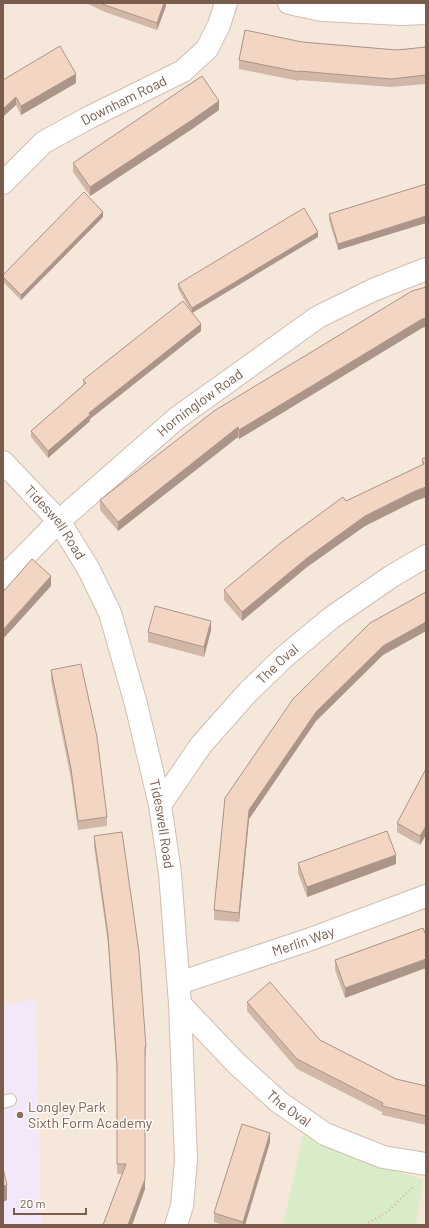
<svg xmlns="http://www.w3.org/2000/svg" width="429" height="1228" viewBox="0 0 429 1228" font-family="Barlow,sans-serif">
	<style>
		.residential { fill: #f5e8da }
		.education { fill: #f3e8fa }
		.green { fill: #d8ecc9 }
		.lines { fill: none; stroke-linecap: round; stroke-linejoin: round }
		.service-casing { stroke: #d1beb0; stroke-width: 14 }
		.minor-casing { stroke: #d1beb0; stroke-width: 24 }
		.path { stroke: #d9b8a5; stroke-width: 2.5; stroke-dasharray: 1 3; stroke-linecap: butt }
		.service { stroke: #fff; stroke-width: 12 }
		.minor { stroke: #fff; stroke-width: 22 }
		.wall { fill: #d1b7a8 }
		.shaded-wall { fill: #aa9588 }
		.building { fill: #f3d5c3; stroke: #aa9588 }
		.education-dot { fill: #8d6e63; stroke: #fffaf3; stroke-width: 1.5 }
		.labels { text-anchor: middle; stroke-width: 3; stroke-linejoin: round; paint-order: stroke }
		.street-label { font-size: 14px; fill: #7a5c4d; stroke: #fffaf3 }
		.education-label { font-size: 14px; fill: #785e54; stroke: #fffaf3; text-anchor: start }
	</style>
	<rect width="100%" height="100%" fill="#fdf6ec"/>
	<path class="residential" d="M3 3H426V1225H41L35 1000 3 1006Z"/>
	<path class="education" d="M35 999 41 1225H3V1006Z"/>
	<path class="green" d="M304 1132 357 1158 423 1180 416 1225H283Z"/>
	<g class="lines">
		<defs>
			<path id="service" d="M3 1102 10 1100"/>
			<g id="minor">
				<path d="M289 3 322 10 402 14 426 13"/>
				<path id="s1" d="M3 183 44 142 90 117 183 71 207 49 219 25 226 3"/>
				<path id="s2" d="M3 462 59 521 88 568 110 613 136 704 160 805 170 873 180 1004 186 1160 182 1206 176 1225"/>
				<path id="s3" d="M3 578 59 521 177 418 318 317 373 290 426 269"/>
				<path id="s4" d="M160 805 201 745 248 692 283 658 331 618 392 576 426 556"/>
				<path id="s5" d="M179 983 308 940 426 896"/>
				<path id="s6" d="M180 1004 237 1064 279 1102 325 1134 383 1157 426 1164"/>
			</g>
		</defs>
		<use href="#service" class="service-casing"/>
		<use href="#minor" class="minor-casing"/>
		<path class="path" d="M365 1225 388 1211 414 1186"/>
		<use href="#service" class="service"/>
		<use href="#minor" class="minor"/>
	</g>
	<g class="wall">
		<path d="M86 3H166V6L157 30 105 12Z"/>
		<path d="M302 42 397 50 426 47V84L391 87 299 80V81L239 69V60Z"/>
		<path d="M3 80 76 83 21 115 16 105Z"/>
		<path d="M219 110 192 129 90 196 73 172V163Z"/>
		<path d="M426 184V223L338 250 329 220V214Z"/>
		<path d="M103 217 21 300 3 282V275Z"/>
		<path d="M318 237 192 313 178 289V284Z"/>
		<path d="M422 328 239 439 238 437 118 531 100 510V500Z"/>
		<path d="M201 331 90 419V421L48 458 31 437V431L83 385V380Z"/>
		<path d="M426 457V497L415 501 365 526 307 567 242 621 224 600V590L346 501 422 465V459Z"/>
		<path d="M426 592V631L383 655 316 721 249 819 239 922 214 920V910L225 798Z"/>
		<path d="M211 630 204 657 148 642V632Z"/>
		<path d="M51 670 107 817V826L78 830 71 779 51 680Z"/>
		<path d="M426 769 420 845 397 832V823Z"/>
		<path d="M94 836 146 1047V1057H145V1189L132 1225H103L122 1174H117V1075L108 944 94 846Z"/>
		<path d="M298 863 396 864 307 897 298 873Z"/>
		<path d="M426 935 345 998 335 970V960Z"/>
		<path d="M247 1002 320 1040 396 1079 426 1086V1125L382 1115V1112L297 1069 247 1011Z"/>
		<path d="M270 1142 245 1225H223L214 1222V1213Z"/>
	</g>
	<g class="shaded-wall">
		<path d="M164 3H166V6L157 30V23Z"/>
		<path d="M76 74V83L21 115V106Z"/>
		<path d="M16 97V105L3 117V109Z"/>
		<path d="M219 101V110L192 129 90 196V187Z"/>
		<path d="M103 212V217L21 300V295Z"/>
		<path d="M426 216V223L338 250V244Z"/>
		<path d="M318 232V237L192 313V308Z"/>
		<path d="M426 318V327L422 328 239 439V430L422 319Z"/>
		<path d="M201 324V331L90 419V421L48 458V451L89 413Z"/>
		<path d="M238 427V437L118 531V522Z"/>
		<path d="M426 487V497L415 501 365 526 307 567 242 621V612L307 558 365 516 415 491Z"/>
		<path d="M51 576V586L3 639V630Z"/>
		<path d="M211 621V630L204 657V647Z"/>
		<path d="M426 622V631L383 655 316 721 249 819 239 922V913L249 810 316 712 383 646Z"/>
		<path d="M426 826V835L420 845V836Z"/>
		<path d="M396 855V864L307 897V887Z"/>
		<path d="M426 959V968L345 998V988Z"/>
		<path d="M270 1133V1142L245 1225H243V1222Z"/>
		<path d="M145 1179V1189L132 1225H128Z"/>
		<path d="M7 1185V1200L3 1202V1186Z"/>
	</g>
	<g class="building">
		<path d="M100 3H164L157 23 105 5Z"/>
		<path d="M245 30 302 42 397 50 426 47V75L391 79 299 71V72L239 60Z"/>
		<path d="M60 46 76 74 21 106 16 97 3 109V80Z"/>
		<path d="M202 76 219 101 192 120 90 187 73 163Z"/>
		<path d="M426 184V216L338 244 329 214Z"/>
		<path d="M84 192 103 212 21 295 3 277V275Z"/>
		<path d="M304 208 318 232 192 308 178 284Z"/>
		<path d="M426 287V318L422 319 239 430 238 427 118 522 100 500 214 411 412 291Z"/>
		<path d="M183 301 201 324 89 413 90 415 48 451 31 431 86 383 83 380Z"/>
		<path d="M426 457V487L415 491 365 516 307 558 242 612 224 590 283 541 343 497 346 501 424 464 422 459Z"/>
		<path d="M32 559 51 576 3 630V592Z"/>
		<path d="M426 592V622L383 646 316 712 249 810 239 913 214 910 225 798 293 699 370 623Z"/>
		<path d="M155 606 211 621 204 647 148 632Z"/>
		<path d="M81 664 97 737 107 817 78 821 71 769 51 670Z"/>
		<path d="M426 769V826L420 836 397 823Z"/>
		<path d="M387 831 396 855 307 887 298 863Z"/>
		<path d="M122 832 139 952 146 1047H145V1179L128 1225H103L126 1164H117V1066L108 935 94 836Z"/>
		<path d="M423 928 426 935V959L345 988 335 960Z"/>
		<path d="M270 982 320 1040 396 1079 426 1086V1116L382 1106 383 1103 297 1059 247 1002Z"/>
		<path d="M242 1124 270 1133 243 1222 214 1213Z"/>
		<path d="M3 1168 7 1185 3 1186Z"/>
	</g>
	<circle class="education-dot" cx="20" cy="1115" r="4"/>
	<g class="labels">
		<g class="street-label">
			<text dy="5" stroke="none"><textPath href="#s1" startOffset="148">Downham Road</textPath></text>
			<text dy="5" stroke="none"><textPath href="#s3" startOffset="264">Horninglow Road</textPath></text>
			<text dy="5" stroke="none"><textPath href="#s2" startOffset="80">Tideswell Road</textPath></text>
			<text dy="5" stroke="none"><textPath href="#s4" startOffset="184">The Oval</textPath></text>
			<text dy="5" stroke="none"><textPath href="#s2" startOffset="404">Tideswell Road</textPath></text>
			<text dy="5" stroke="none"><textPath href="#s5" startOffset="131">Merlin Way</textPath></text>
			<text dy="5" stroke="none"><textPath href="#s6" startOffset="151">The Oval</textPath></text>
		</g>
		<g class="education-label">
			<text x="28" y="1112">Longley Park<tspan x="28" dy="16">Sixth Form Academy</tspan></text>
		</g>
	</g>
	<rect width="429" height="1228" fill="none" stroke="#7a5c4d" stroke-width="8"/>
	<path d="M14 1208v6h72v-6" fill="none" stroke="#7a5c4d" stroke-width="2"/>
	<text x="20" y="1208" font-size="12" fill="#7a5c4d" stroke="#fffaf3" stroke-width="3" paint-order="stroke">20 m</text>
</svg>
